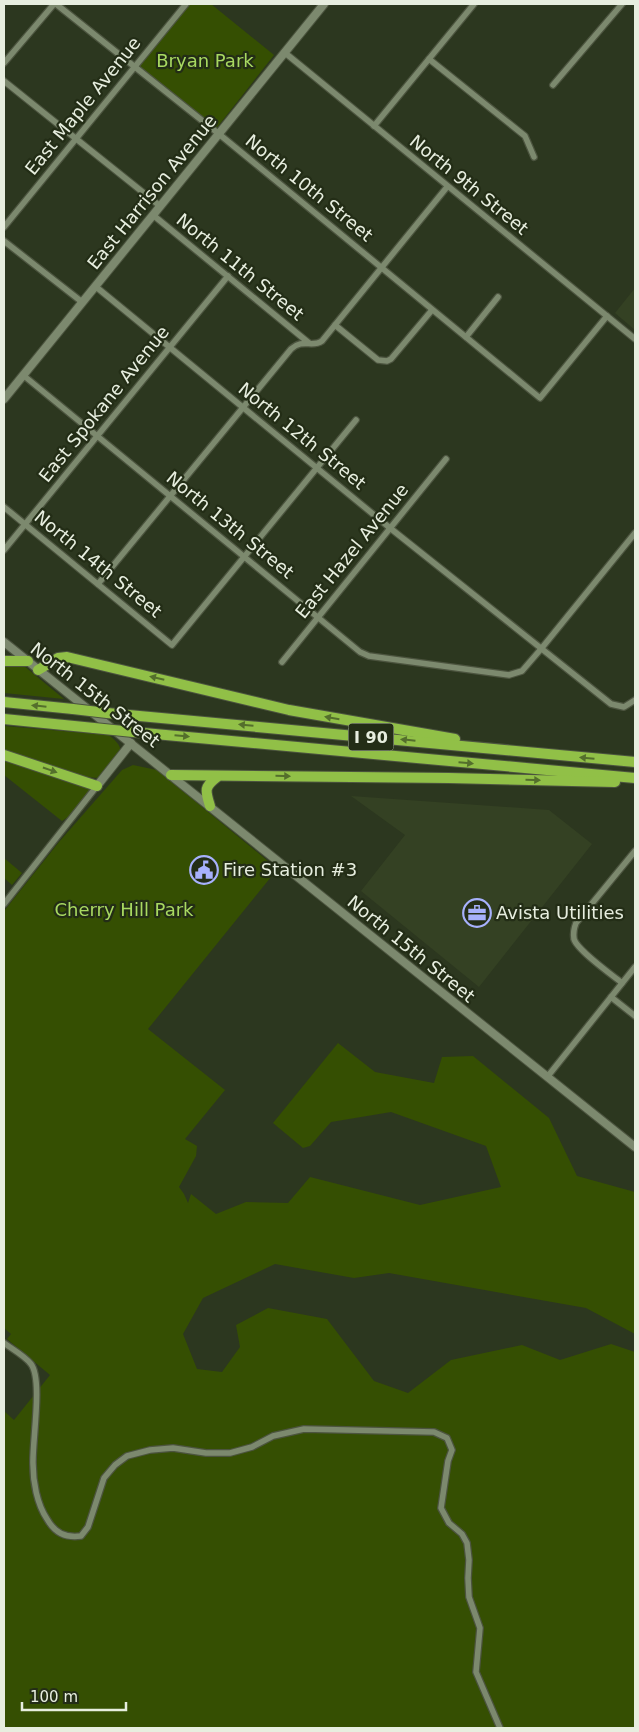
<svg xmlns="http://www.w3.org/2000/svg" width="639" height="1732" viewBox="0 0 639 1732" font-family="'DejaVu Sans',sans-serif">
	<style>
		.built { fill: #344123 }
		.green { fill: #354f02 }
		.lines { fill: none; stroke-linecap: round; stroke-linejoin: round }
		.street-casing { stroke: #4c543f; stroke-width: 8 }
		.secondary-casing { stroke: #4c543f; stroke-width: 10 }
		.highway-casing { stroke: #4c543f; stroke-width: 12 }
		.street { stroke: #7c896e; stroke-width: 5.5 }
		.secondary { stroke: #7c896e; stroke-width: 8 }
		.highway { stroke: #91c047; stroke-width: 10 }
		.highway-bridge-casing { stroke: #4c543f; stroke-width: 12; stroke-linecap: butt }
		.highway-bridge { stroke: #91c047; stroke-width: 10 }
		.oneway { fill: #546f2c }
		.labels { text-anchor: middle; stroke-width: 4.5; stroke-linejoin: round; paint-order: stroke }
		.shield { fill: #232d16; stroke: #acb4a3; stroke-width: 1 }
		.shield-label { font-size: 16px; font-weight: bold; fill: #e7eedf }
		.park-label { font-size: 18px; fill: #a8d961; stroke: #232d16 }
		.street-label { font-size: 18px; fill: #e7eedf; stroke: #232d16 }
		.poi-label { font-size: 18px; fill: #e7eedf; stroke: #232d16; text-anchor: start }
	</style>
	<rect width="100%" height="100%" fill="#2c371f"/>
	<g class="built">
		<path d="M635 288V330L615 313Z"/>
		<path d="M351 796 549 810 592 844 479 987 361 891 405 835Z"/>
	</g>
	<g class="green">
		<path d="M186 4H211L274 55 215 130 135 67Z"/>
		<path d="M4 664H20L24 666 64 699 4 693Z"/>
		<path d="M4 726 109 735C112 738 119 743 120 748 121 757 107 769 102 776L99 778 85 777 4 752Z"/>
		<path d="M4 760 89 786 90 790 89 795 68 817 62 821 4 775Z"/>
		<path d="M133 765 157 770 274 866 275 872 148 1029 225 1090 185 1139 197 1146 196 1156 179 1187 184 1194 188 1203 191 1194 216 1214 246 1202 288 1203 310 1177 420 1205 501 1187 486 1146 391 1112 331 1122 310 1146 303 1148 273 1123 338 1043 375 1072 434 1083 442 1057 473 1056 549 1118 577 1176 635 1192V1334L586 1308 389 1273 354 1278 275 1264 203 1298 183 1334 197 1369 222 1372 240 1347 236 1325 268 1308 327 1319 374 1381 408 1393 451 1360 522 1345 560 1360 611 1344 635 1352V1728H4V1411L14 1420 50 1375 7 1339 11 1334 4 1328V911L59 842 122 770Z"/>
		<path d="M4 858 22 873 12 885 4 878Z"/>
	</g>
	<g class="lines">
		<defs>
			<g id="street">
				<path d="M56 4 219 134 540 398 607 316"/>
				<path d="M284 52 635 339"/>
				<path d="M429 59 525 136 534 157"/>
				<path d="M4 63 54 4"/>
				<path d="M4 81 160 206"/>
				<path d="M553 85 622 4"/>
				<path d="M374 126 474 4"/>
				<path d="M153 215 309 343"/>
				<path d="M4 227 186 4"/>
				<path d="M4 241 82 302"/>
				<path d="M95 286 390 528 611 704 624 707 635 700"/>
				<path d="M335 325 378 360 387 361 391 359 432 310"/>
				<path d="M466 337 498 297"/>
				<path d="M23 375 360 652 369 656 509 675 522 671 541 649 635 533"/>
				<path d="M4 507 172 645 356 420"/>
				<path d="M4 550 228 276"/>
				<path d="M98 584 291 349C303 338 312 348 322 341L447 187"/>
				<path d="M282 662 446 459"/>
				<path d="M4 904 97 786"/>
				<path d="M622 983C612 975 577 950 574 939 573 933 574 928 576 923L635 851"/>
				<path d="M611 997 635 1016"/>
				<path d="M548 1076 635 967"/>
				<path d="M4 1343C12 1349 25 1356 31 1364 43 1380 32 1442 33 1464 33 1482 37 1504 47 1519 55 1533 65 1538 81 1536L88 1527 104 1478 115 1465 127 1456 150 1450 173 1448 206 1453H230L252 1447 273 1436 304 1429 434 1432 447 1438 452 1450 448 1461 441 1508 449 1523 462 1534 467 1543 469 1560 468 1578 469 1597 480 1628 476 1672 500 1728"/>
			</g>
			<g id="secondary">
				<path d="M4 399 324 4"/>
				<path d="M4 642 635 1147"/>
				<path d="M97 786 131 743"/>
			</g>
			<g id="highway">
				<path d="M4 661H28"/>
				<path d="M38 670 58 658 67 657 289 710 455 739"/>
				<path d="M4 702 73 709"/>
				<path d="M107 713 635 762"/>
				<path d="M4 719 94 728"/>
				<path d="M133 732 635 778"/>
				<path d="M4 755 97 786"/>
				<path d="M171 775 449 778 615 782"/>
				<path d="M210 806C205 790 204 787 217 777"/>
			</g>
		</defs>
		<use href="#street" class="street-casing"/>
		<use href="#secondary" class="secondary-casing"/>
		<use href="#highway" class="highway-casing"/>
		<use href="#street" class="street"/>
		<use href="#secondary" class="secondary"/>
		<use href="#highway" class="highway"/>
		<defs>
			<g id="highway-bridge">
				<path d="M73 709 107 713"/>
				<path d="M94 728 133 732"/>
			</g>
		</defs>
		<use href="#highway-bridge" class="highway-bridge-casing"/>
		<use href="#highway-bridge" class="highway-bridge"/>
	</g>
	<defs><path id="oneway-solid" d="M-6-.8H1V-3.2L6.5 0L1 3.2V.8H-6Z" transform="scale(1.25)"/></defs>
	<g class="oneway">
		<use href="#oneway-solid" transform="translate(157 678) rotate(-167)"/>
		<use href="#oneway-solid" transform="translate(39 706) rotate(-174)"/>
		<use href="#oneway-solid" transform="translate(332 718) rotate(-170)"/>
		<use href="#oneway-solid" transform="translate(246 725) rotate(-175)"/>
		<use href="#oneway-solid" transform="translate(182 736) rotate(5)"/>
		<use href="#oneway-solid" transform="translate(408 740) rotate(-174)"/>
		<use href="#oneway-solid" transform="translate(587 758) rotate(-175)"/>
		<use href="#oneway-solid" transform="translate(466 763) rotate(5)"/>
		<use href="#oneway-solid" transform="translate(50 770) rotate(19)"/>
		<use href="#oneway-solid" transform="translate(283 776) rotate(1)"/>
		<use href="#oneway-solid" transform="translate(533 780) rotate(2)"/>
	</g>
	<defs>
		<symbol id="civic-ring" viewBox="-11 -11 22 22"><circle r="9.5" fill="#232d16" stroke="#a7b1fc" stroke-width="1.5"/><path d="M-.6-6.5H3V-4.5H.6V-3L4-1V1h2V6H-6V1h2V-1L-.6-3ZM-1.2 2.5V6h2.4V2.5Z" fill="#a7b1fc"/></symbol>
		<symbol id="office-ring" viewBox="-11 -11 22 22"><circle r="9.5" fill="#232d16" stroke="#a7b1fc" stroke-width="1.5"/><path d="M-6-3h4V-5.5h4V-3h4V5H-6ZM-1-4.5V-3h2v-1.5ZM-6 0V1H6V0Z" fill="#a7b1fc"/></symbol>
	</defs>
	<g fill-rule="evenodd">
		<use href="#civic-ring" x="188" y="854" width="32" height="32"/>
		<use href="#office-ring" x="461" y="897" width="32" height="32"/>
	</g>
	<g class="labels">
		<rect class="shield" x="348.5" y="723.5" width="45" height="27" rx="4"/>
		<g class="shield-label">
			<text x="371" y="743">I 90</text>
		</g>
		<g class="park-label">
			<text x="205" y="67">Bryan Park</text>
			<text x="124" y="916">Cherry Hill Park</text>
		</g>
		<g class="street-label">
			<text transform="translate(83 106) rotate(-51)" y="6">East Maple Avenue</text>
			<text transform="translate(469 185) rotate(39)" y="6">North 9th Street</text>
			<text transform="translate(309 188) rotate(39)" y="6">North 10th Street</text>
			<text transform="translate(152 192) rotate(-51)" y="6">East Harrison Avenue</text>
			<text transform="translate(240 267) rotate(39)" y="6">North 11th Street</text>
			<text transform="translate(104 404) rotate(-51)" y="6">East Spokane Avenue</text>
			<text transform="translate(302 436) rotate(39)" y="6">North 12th Street</text>
			<text transform="translate(230 525) rotate(39)" y="6">North 13th Street</text>
			<text transform="translate(352 551) rotate(-51)" y="6">East Hazel Avenue</text>
			<text transform="translate(98 564) rotate(39)" y="6">North 14th Street</text>
			<text transform="translate(95 695) rotate(38)" y="6">North 15th Street</text>
			<text transform="translate(411 949) rotate(39)" y="6">North 15th Street</text>
		</g>
		<g class="poi-label">
			<text x="223" y="876">Fire Station #3</text>
			<text x="496" y="919">Avista Utilities</text>
		</g>
	</g>
	<rect width="639" height="1732" fill="none" stroke="#e7eedf" stroke-width="10"/>
	<path d="M22 1702v8h104v-8" fill="none" stroke="#e7eedf" stroke-width="2.5"/>
	<text x="30" y="1702" font-size="15" fill="#e7eedf" stroke="#232d16" stroke-width="4" paint-order="stroke">100 m</text>
</svg>
